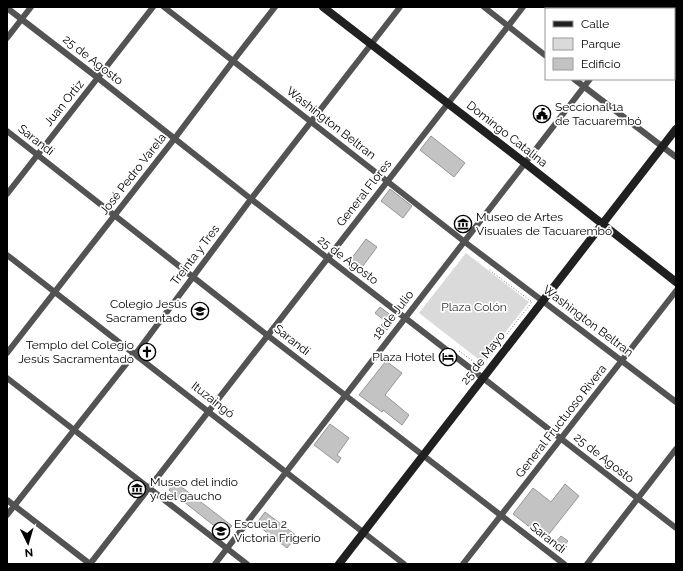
<svg xmlns="http://www.w3.org/2000/svg" width="683" height="571" viewBox="0 0 683 571" font-family="Raleway,sans-serif">
	<style>
		.green { fill: #dadada }
		.building { fill: #c3c3c3; stroke: #979797 }
		.lines { fill: none; stroke-linecap: round; stroke-linejoin: round }
		.path { stroke: #757575; stroke-width: 1; stroke-dasharray: 1 2; stroke-linecap: butt }
		.street { stroke: #535353; stroke-width: 6 }
		.secondary { stroke: #202020; stroke-width: 8 }
		.labels { text-anchor: middle; stroke-width: 3.5; stroke-linejoin: round; paint-order: stroke }
		.street-label { font-size: 12px; fill: #000; stroke: #fff }
		.poi-label { font-size: 12px; fill: #000; stroke: #fff; text-anchor: start }
		.park-label { font-size: 12px; fill: #313131; stroke: #fff }
	</style>
	<rect width="100%" height="100%" fill="#fff"/>
	<path class="green" d="M466 253 529 302 482 362 419 313Z"/>
	<g class="building">
		<path d="M431 136 465 163 454 177 420 150Z"/>
		<path d="M390 189 412 206 403 218 381 201Z"/>
		<path d="M462 216 471 223 464 233 455 225Z"/>
		<path d="M366 239 377 247 360 270 349 262Z"/>
		<path d="M380 307 396 319 387 330 381 325 385 321 375 313Z"/>
		<path d="M386 361 402 373 385 395 409 415 402 425 383 410 382 412 359 395Z"/>
		<path d="M330 424 349 438 337 455 341 458 338 463 314 445Z"/>
		<path d="M175 482 232 526 228 530 225 528 222 532 169 490Z"/>
		<path d="M565 484 579 496 545 539 513 514 533 488 551 502Z"/>
		<path d="M265 512 297 536 287 548 256 524Z"/>
		<path d="M561 536 568 541 560 551 553 545Z"/>
	</g>
	<g class="lines">
		<path class="path" d="M459 351 481 367 532 302 488 269"/>
		<g class="street">
			<path d="M164 7 470 246 676 402"/>
			<path d="M484 7 546 56"/>
			<path d="M646 7 648 9"/>
			<path d="M7 8 98 78 251 199 483 378 676 528"/>
			<path d="M674 30 676 32"/>
			<path d="M7 38 31 7"/>
			<path d="M574 79 676 157"/>
			<path d="M7 131 267 335 564 564"/>
			<path d="M7 194 153 7"/>
			<path d="M7 255 404 564"/>
			<path d="M7 353 175 138 233 61 275 7"/>
			<path d="M7 378 247 564"/>
			<path d="M7 500 90 564"/>
			<path d="M7 515 134 354 137 352 251 199 400 7"/>
			<path d="M90 564C234 378 378 192 523 7"/>
			<path d="M215 564 590 79"/>
			<path d="M463 564 676 291"/>
			<path d="M587 564 676 449"/>
		</g>
		<g class="secondary">
			<path d="M323 7 525 163 676 282"/>
			<path d="M339 564 676 129"/>
		</g>
	</g>
	<defs>
		<symbol id="civic-ring" viewBox="-11 -11 22 22"><circle r="9.5" fill="#fff" stroke="#000" stroke-width="1.5"/><path d="M-.6-6.5H3V-4.5H.6V-3L4-1V1h2V6H-6V1h2V-1L-.6-3ZM-1.2 2.5V6h2.4V2.5Z" fill="#000"/></symbol>
		<symbol id="museum-ring" viewBox="-11 -11 22 22"><circle r="9.5" fill="#fff" stroke="#000" stroke-width="1.5"/><path d="M0-6L6-3V-2H-6V-3ZM-5-1h2V3h-2ZM-1-1h2V3h-2ZM3-1h2V3H3ZM-6 4H6V6H-6Z" fill="#000"/></symbol>
		<symbol id="school-ring" viewBox="-11 -11 22 22"><circle r="9.5" fill="#fff" stroke="#000" stroke-width="1.5"/><path d="M0-5L7-2L0 1L-7-2ZM-4 1L0 2.5L4 1V4Q0 6-4 4Z" fill="#000"/></symbol>
		<symbol id="church-ring" viewBox="-11 -11 22 22"><circle r="9.5" fill="#fff" stroke="#000" stroke-width="1.5"/><path d="M-1.2-6h2.4v3.5h3.3v2.4h-3.3V6h-2.4V-.1h-3.3v-2.4h3.3Z" fill="#000"/></symbol>
		<symbol id="hotel-ring" viewBox="-11 -11 22 22"><circle r="9.5" fill="#fff" stroke="#000" stroke-width="1.5"/><path d="M-6-4.5h1.5V1H6V5H4.5V3h-9V5H-6ZM-4 0a1.8 1.8 0 1 1 3.6 0ZM.5 0V-2.5h3Q6-2.5 6 0Z" fill="#000"/></symbol>
	</defs>
	<g fill-rule="evenodd">
		<use href="#civic-ring" x="532" y="104" width="20" height="20"/>
		<use href="#museum-ring" x="453" y="214" width="20" height="20"/>
		<use href="#school-ring" x="190" y="301" width="20" height="20"/>
		<use href="#church-ring" x="137" y="342" width="20" height="20"/>
		<use href="#hotel-ring" x="438" y="347" width="20" height="20"/>
		<use href="#museum-ring" x="127" y="479" width="20" height="20"/>
		<use href="#school-ring" x="211" y="521" width="20" height="20"/>
	</g>
	<g class="labels">
		<g class="street-label">
			<text transform="translate(93 60) rotate(38)" y="4">25 de Agosto</text>
			<text transform="translate(64 103) rotate(-51)" y="4">Juan Ortiz</text>
			<text transform="translate(331 123) rotate(38)" y="4">Washington Beltran</text>
			<text transform="translate(507 134) rotate(38)" y="4">Domingo Catalina</text>
			<text transform="translate(36 140) rotate(38)" y="4">Sarandí</text>
			<text transform="translate(133 174) rotate(-52)" y="4">José Pedro Varela</text>
			<text transform="translate(364 193) rotate(-52)" y="4">General Flores</text>
			<text transform="translate(195 255) rotate(-53)" y="4">Treinta y Tres</text>
			<text transform="translate(348 260) rotate(37)" y="4">25 de Agosto</text>
			<text transform="translate(393 315) rotate(-52)" y="4">18 de Julio</text>
			<text transform="translate(588 321) rotate(37)" y="4">Washington Beltran</text>
			<text transform="translate(292 340) rotate(38)" y="4">Sarandí</text>
			<text transform="translate(483 358) rotate(-52)" y="4">25 de Mayo</text>
			<text transform="translate(213 400) rotate(38)" y="4">Ituzaingó</text>
			<text transform="translate(561 421) rotate(-52)" y="4">General Fructuoso Rivera</text>
			<text transform="translate(604 458) rotate(38)" y="4">25 de Agosto</text>
			<text transform="translate(548 538) rotate(38)" y="4">Sarandí</text>
		</g>
		<g class="poi-label">
			<text x="555" y="111">Seccional 1a<tspan x="555" dy="14">de Tacuarembó</tspan></text>
			<text x="476" y="221">Museo de Artes<tspan x="476" dy="14">Visuales de Tacuarembó</tspan></text>
			<text x="187" y="308" text-anchor="end">Colegio Jesús<tspan x="187" dy="14">Sacramentado</tspan></text>
			<text x="134" y="349" text-anchor="end">Templo del Colegio<tspan x="134" dy="14">Jesús Sacramentado</tspan></text>
			<text x="435" y="361" text-anchor="end">Plaza Hotel</text>
			<text x="150" y="486">Museo del indio<tspan x="150" dy="14">y del gaucho</tspan></text>
			<text x="234" y="528">Escuela 2<tspan x="234" dy="14">Victoria Frigerio</tspan></text>
		</g>
		<g class="park-label">
			<text x="474" y="311">Plaza Colón</text>
		</g>
	</g>
	<rect width="683" height="571" fill="none" stroke="#000000" stroke-width="16"/>
	<rect x="545" y="8" width="130" height="72" fill="#ffffff" stroke="#999999"/>
	<rect x="553" y="21" width="20" height="6" fill="#202020" stroke="#999999"/>
	<text x="581" y="28" font-size="12" fill="#000000">Calle</text>
	<rect x="553" y="38" width="20" height="12" fill="#dadada" stroke="#999999"/>
	<text x="581" y="48" font-size="12" fill="#000000">Parque</text>
	<rect x="553" y="58" width="20" height="12" fill="#c3c3c3" stroke="#999999"/>
	<text x="581" y="68" font-size="12" fill="#000000">Edificio</text>
	<g transform="translate(28 543) rotate(175)" stroke="#ffffff" stroke-width="3" paint-order="stroke">
	<path d="M0-3L7 15L0 10L-7 15Z" fill="#000000"/>
	<text y="-6" font-size="11" font-weight="bold" text-anchor="middle" fill="#000000">N</text>
	</g>
</svg>
